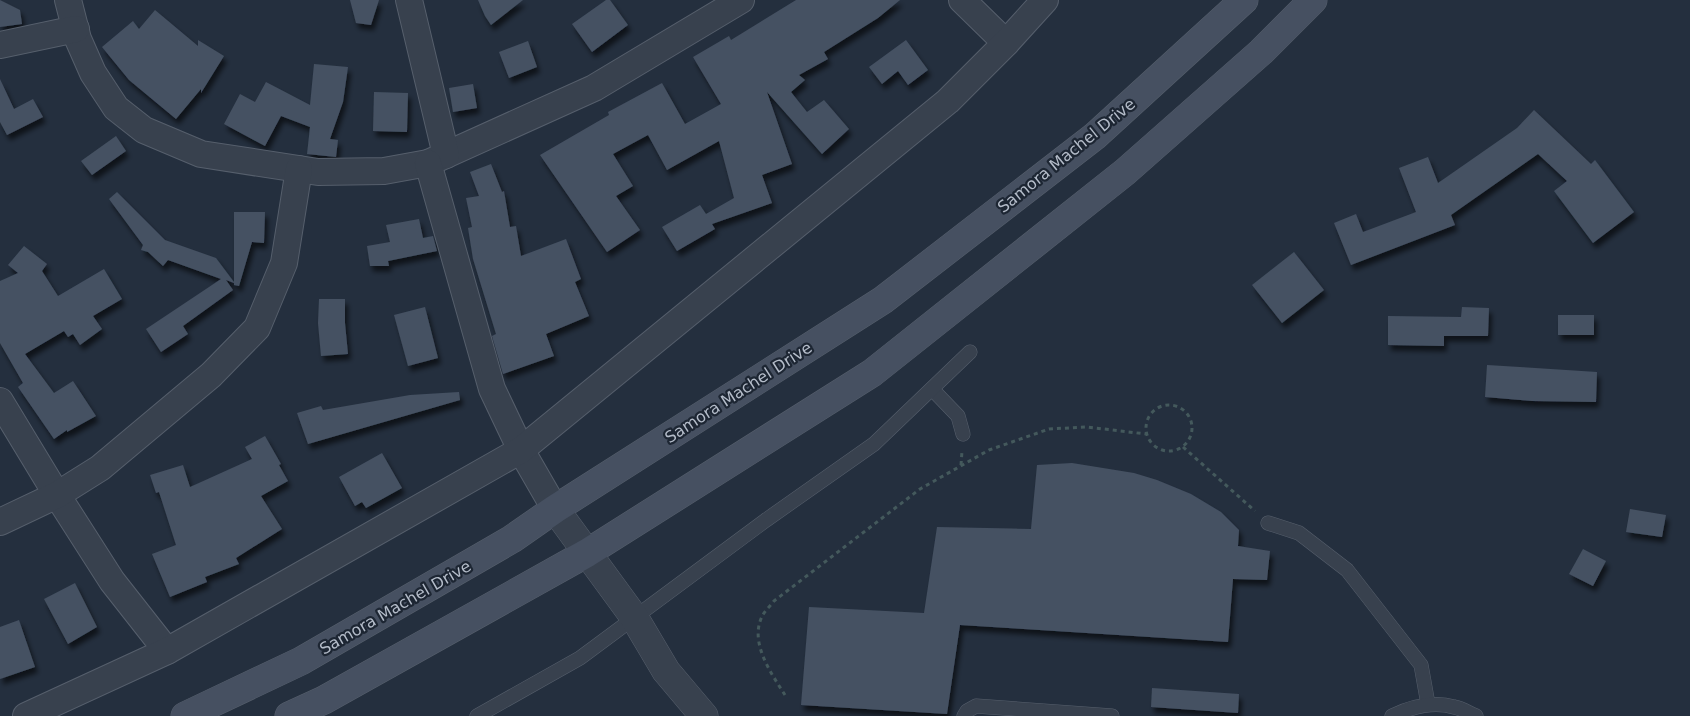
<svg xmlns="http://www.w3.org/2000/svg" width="1690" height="716" viewBox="0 0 1690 716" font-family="'DejaVu Sans',sans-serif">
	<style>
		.building { fill: #455162; filter: url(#shadow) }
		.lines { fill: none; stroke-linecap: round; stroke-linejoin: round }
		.service-casing { stroke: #565f6c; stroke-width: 15 }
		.minor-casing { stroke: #565f6c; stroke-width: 28 }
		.tertiary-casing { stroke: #565f6c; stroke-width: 29 }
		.secondary-casing { stroke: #565f6c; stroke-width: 29 }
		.path { stroke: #44595c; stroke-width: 3; stroke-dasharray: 4 4; stroke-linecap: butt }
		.service { stroke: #38414e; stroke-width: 14 }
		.minor { stroke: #38414e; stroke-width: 26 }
		.tertiary { stroke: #38414e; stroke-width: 28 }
		.secondary { stroke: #465061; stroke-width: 28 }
		.labels { text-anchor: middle; stroke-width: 4.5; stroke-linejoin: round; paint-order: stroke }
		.street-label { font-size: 16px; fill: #b4bcc9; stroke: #1d2633 }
	</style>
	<defs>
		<filter id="shadow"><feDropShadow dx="3" dy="5.5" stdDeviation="2.5" flood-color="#0009"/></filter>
	</defs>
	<rect width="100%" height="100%" fill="#242f3e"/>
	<g class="building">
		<path d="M0 0 20 10 22 24 0 27Z"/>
		<path d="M350 0H379L371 25 356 23Z"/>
		<path d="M478 0H523L491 25 485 16Z"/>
		<path d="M606 0H610L628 25 592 52 572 24Z"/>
		<path d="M796 0H900L878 18 824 52 828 59 799 75 805 80 791 92 807 112 824 100 849 129 822 154 767 92 792 164 762 175 772 203 712 224 715 229 677 251 662 227 700 205 706 214 734 198 719 141 667 170 648 135 613 154 633 186 616 196 640 230 607 252 540 155 609 115 608 112 662 83 685 124 721 104 693 57 729 36 731 40Z"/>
		<path d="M155 10 198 46V40L224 56 201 93V89L176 119 129 80 102 47 133 21 139 29Z"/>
		<path d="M906 40 928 70 908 85 898 71 882 84 869 67Z"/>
		<path d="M528 41 537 67 509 78 499 52Z"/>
		<path d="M314 64 348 67 343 102 330 139 338 140 336 157 307 154 310 127 281 116 265 146 224 124 240 94 255 102 266 82 310 105Z"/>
		<path d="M0 79 14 109 33 99 43 117 7 135 0 122Z"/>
		<path d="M473 84 477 108 453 112 449 88Z"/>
		<path d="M374 92 408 93 407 132 373 131Z"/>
		<path d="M1534 110 1591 164 1595 160 1634 212 1593 243 1554 191 1567 181 1538 154 1451 215 1455 225 1351 265 1334 223 1356 214 1363 232 1416 212 1399 168 1428 157 1438 183 1517 128Z"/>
		<path d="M116 136 126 151 92 175 81 161Z"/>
		<path d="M491 164 502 192 504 191 510 227 516 226 521 256 566 239 581 279 575 282 589 316 546 334 554 356 503 374 492 336 496 334 473 259 468 228 472 227 466 198 479 196 470 172Z"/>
		<path d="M117 192 165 240 216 258 234 282V212H265L264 243 252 242 239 286 234 285V283L226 280 233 290 183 326 188 334 161 352 146 329 221 279 168 260 163 266 148 252 141 250 143 245 109 199Z"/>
		<path d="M419 219 423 238 433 236 437 251 388 261 389 266H370L367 246 390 242 386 225Z"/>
		<path d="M24 246 47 264 42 271 58 296 104 269 122 299 93 316 102 329 80 345 73 334 68 337 64 331 25 354 54 393 73 381 96 416 67 432V430L54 439 18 387 23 383 0 343V281L18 273 8 265Z"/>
		<path d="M1294 252 1324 290 1282 323 1252 285Z"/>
		<path d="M319 299H345V323L348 354 321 356 318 323Z"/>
		<path d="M425 307 438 358 408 366 394 315Z"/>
		<path d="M1462 307 1489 308 1488 336H1444V346L1388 345V316L1461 317Z"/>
		<rect x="1558" y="315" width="36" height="20"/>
		<path d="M1487 365 1597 372 1596 402 1532 401 1485 397Z"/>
		<path d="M459 392 460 400 308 444 297 413 321 406 323 410 410 395Z"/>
		<path d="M265 436 281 464 279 465 288 481 261 496 282 529 236 558 239 564 205 577 207 582 170 597 152 554 176 545 159 492 156 493 150 475 183 465 190 487 252 459 245 447Z"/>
		<path d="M382 453 402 488 366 508 362 502 355 506 339 477Z"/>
		<path d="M1072 463 1134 473 1157 480 1191 494 1221 512 1239 530 1238 546 1270 551 1267 580 1233 579 1228 642 960 625 947 714 801 705 809 607 924 613 937 527 1031 529 1037 465Z"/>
		<path d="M1630 509 1666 515 1662 537 1626 532Z"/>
		<path d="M1583 549 1606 561 1593 586 1569 574Z"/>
		<path d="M75 583 97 627 68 644 44 599Z"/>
		<path d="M19 620 35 667 0 679V627Z"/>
		<path d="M1152 688 1239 694 1238 713 1151 707Z"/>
	</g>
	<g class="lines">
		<defs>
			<g id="service">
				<path d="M932 389 958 416 963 434"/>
				<path d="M1268 523 1299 533 1347 570 1421 665 1428 704"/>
				<path d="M477 716 580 658 766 520 874 444 970 352"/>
				<path d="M964 716 967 711 976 706 1112 716"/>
				<path d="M1392 716C1411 707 1433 701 1454 707 1461 708 1469 713 1476 716"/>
			</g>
			<g id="minor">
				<path d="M68 0 78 39 93 73 116 108 144 130 201 154 318 172 384 171 428 163 594 88 741 0"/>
				<path d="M409 0 446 155"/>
				<path d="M962 0 1006 43"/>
				<path d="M0 45 76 29"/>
				<path d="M428 163 492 389 521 450 555 509"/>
				<path d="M0 401 57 495 112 581 167 651"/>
				<path d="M0 522 57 495 100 468 211 375 257 328 284 263 299 169"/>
				<path d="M26 716 167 651 521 450 948 101 1006 43 1045 0"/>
			</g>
			<path id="tertiary" d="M555 509 634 617 666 671 704 716"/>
			<g id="secondary">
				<path d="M185 716 301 661 512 539 555 509 883 300 1095 136 1244 0"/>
				<path d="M289 716 324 700 587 553 872 373 1125 172 1261 52 1313 0"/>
			</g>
		</defs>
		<use href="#service" class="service-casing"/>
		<use href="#minor" class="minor-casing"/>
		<use href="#tertiary" class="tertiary-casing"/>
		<use href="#secondary" class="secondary-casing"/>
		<g class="path">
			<circle cx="1169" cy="428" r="23"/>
			<path d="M1183 447 1255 511"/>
			<path d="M961 465 962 451"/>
			<path d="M785 695C771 673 747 640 764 613 767 609 771 605 774 601L920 489 989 450 1049 429 1087 427 1146 434"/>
		</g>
		<use href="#service" class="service"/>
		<use href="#minor" class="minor"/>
		<use href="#tertiary" class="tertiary"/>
		<use href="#secondary" class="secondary"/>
	</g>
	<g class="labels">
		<g class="street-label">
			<text transform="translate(1066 155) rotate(-39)" y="6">Samora Machel Drive</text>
			<text transform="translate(738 392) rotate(-33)" y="6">Samora Machel Drive</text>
			<text transform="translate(395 607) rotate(-30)" y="6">Samora Machel Drive</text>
		</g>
	</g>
</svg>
